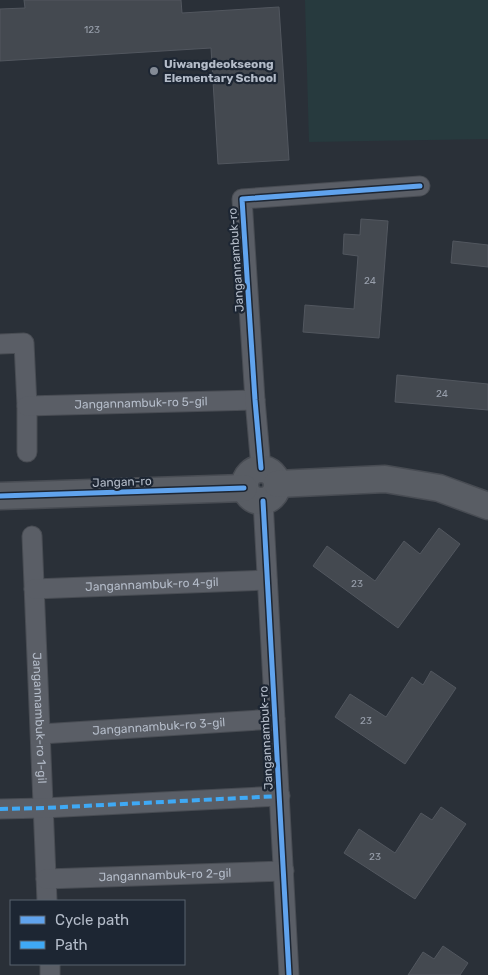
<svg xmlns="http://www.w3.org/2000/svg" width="488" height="975" viewBox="0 0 488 975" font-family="Rubik,sans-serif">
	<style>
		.green { fill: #273a3e }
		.building { fill: #444950; stroke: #52575f }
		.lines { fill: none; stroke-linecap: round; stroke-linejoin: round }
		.street-casing { stroke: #484c53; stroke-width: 21 }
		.secondary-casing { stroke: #484c53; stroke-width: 29 }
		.street { stroke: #5a5e66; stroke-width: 19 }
		.secondary { stroke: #595d64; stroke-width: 26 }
		.quiet { stroke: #3fa9f5; stroke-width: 4; stroke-dasharray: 8 4; stroke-linecap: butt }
		.cycleway-casing { stroke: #1d2633; stroke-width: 8 }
		.cycleway { stroke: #60a3ed; stroke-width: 5 }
		.poi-dot { fill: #848b96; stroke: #1d2633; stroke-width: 2 }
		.labels { text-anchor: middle; stroke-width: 4.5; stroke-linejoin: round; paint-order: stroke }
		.number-label { font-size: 10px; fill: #989fab }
		.poi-label { font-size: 12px; font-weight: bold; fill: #b4bcc9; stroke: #1d2633; text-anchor: start }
		.street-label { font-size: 12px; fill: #b4bcc9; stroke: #1d2633 }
	</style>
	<rect width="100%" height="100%" fill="#2a3038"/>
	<path class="green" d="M305 0H488V139L309 142Z"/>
	<g class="building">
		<path d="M24 0H181L182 13 279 7 289 160 218 164 211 48 0 61V9L25 8Z"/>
		<path d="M361 219 388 221 379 338 303 332 305 305 354 309 358 256 343 254 344 234 360 235Z"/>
		<path d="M453 241 488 245V267L451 263Z"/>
		<path d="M397 375 488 384V410L395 402Z"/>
		<path d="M439 528 460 544 398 628 313 566 327 546 375 581 404 541 420 554Z"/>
		<path d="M431 671 456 688 405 764 335 717 350 694 386 717 412 677 423 685Z"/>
		<path d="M441 807 466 824 415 899 344 853 359 829 395 853 421 813 432 820Z"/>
		<path d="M443 946 468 963 460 975H408L423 952 434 959Z"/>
	</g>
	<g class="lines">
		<defs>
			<g id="street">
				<path d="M0 344 24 343 27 406V452"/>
				<path id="s1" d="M27 406 255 400"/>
				<path d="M261 468 255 400 242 199 420 186"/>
				<path d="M263 501 289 975"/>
				<path id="s2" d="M32 536 47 901"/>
				<path id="s3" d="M34 589 267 580"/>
				<path id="s4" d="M41 734 275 719"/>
				<path d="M0 809 44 808 280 796"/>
				<path id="s5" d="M46 879 284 871"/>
				<path d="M50 964V975"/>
			</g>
			<g id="secondary">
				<circle cx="261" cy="485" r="16"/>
				<path d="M277 484 385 479 439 488 488 506"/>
				<path d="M0 496 244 488"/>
			</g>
		</defs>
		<use href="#street" class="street-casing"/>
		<use href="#secondary" class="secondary-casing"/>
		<use href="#street" class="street"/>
		<use href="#secondary" class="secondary"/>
		<path class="quiet" d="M0 809 44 808 280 796"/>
		<defs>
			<g id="cycleway">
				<path d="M261 468 255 400 242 199 420 186"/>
				<path d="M0 496 244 488"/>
				<path d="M263 501 289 975"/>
			</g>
		</defs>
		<use href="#cycleway" class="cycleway-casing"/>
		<use href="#cycleway" class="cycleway"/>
	</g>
	<circle class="poi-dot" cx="154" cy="71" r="5"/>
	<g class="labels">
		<g class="number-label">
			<text x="92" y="33">123</text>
			<text x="370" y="284">24</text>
			<text x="442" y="397">24</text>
			<text x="357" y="587">23</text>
			<text x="366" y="724">23</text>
			<text x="375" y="860">23</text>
		</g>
		<g class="poi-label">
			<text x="164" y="68">Uiwangdeokseong<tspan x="164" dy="14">Elementary School</tspan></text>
		</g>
		<g class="street-label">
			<text transform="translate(236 260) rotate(-94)" y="4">Jangannambuk-ro</text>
			<text dy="4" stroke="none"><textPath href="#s1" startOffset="114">Jangannambuk-ro 5-gil</textPath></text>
			<text transform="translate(122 482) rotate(-2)" y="4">Jangan-ro</text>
			<text dy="4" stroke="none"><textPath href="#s3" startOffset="118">Jangannambuk-ro 4-gil</textPath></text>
			<text dy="4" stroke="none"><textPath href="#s2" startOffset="182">Jangannambuk-ro 1-gil</textPath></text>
			<text dy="4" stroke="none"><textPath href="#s4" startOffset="118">Jangannambuk-ro 3-gil</textPath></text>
			<text transform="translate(266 738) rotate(-93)" y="4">Jangannambuk-ro</text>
			<text dy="4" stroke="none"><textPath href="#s5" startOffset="119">Jangannambuk-ro 2-gil</textPath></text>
		</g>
	</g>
	<rect x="10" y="900" width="175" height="65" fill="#1d2633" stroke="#59626f"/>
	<rect x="20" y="916" width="25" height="8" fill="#60a3ed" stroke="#59626f"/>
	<text x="55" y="925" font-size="15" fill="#b4bcc9">Cycle path</text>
	<rect x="20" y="941" width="25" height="8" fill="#3fa9f5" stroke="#59626f"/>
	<text x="55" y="950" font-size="15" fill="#b4bcc9">Path</text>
</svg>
